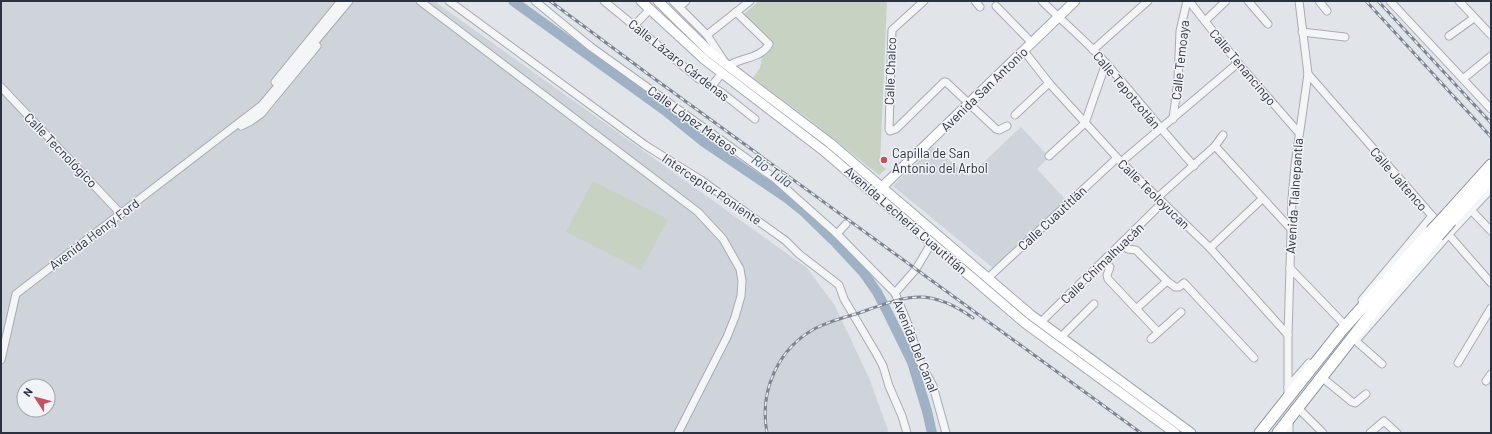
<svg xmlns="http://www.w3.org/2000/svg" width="1492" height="434" viewBox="0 0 1492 434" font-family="Barlow,sans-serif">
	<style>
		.built { fill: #cfd3da; fill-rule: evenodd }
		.green { fill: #c7d2c3 }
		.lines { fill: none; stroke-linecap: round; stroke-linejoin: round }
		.river { stroke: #9fb2c5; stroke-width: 10 }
		.minor-casing { stroke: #a7abb3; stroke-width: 9 }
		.major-casing { stroke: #a2a9b3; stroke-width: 11 }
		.highway-casing { stroke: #8a929e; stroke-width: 13 }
		.minor { stroke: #f4f5f7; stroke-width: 7 }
		.major { stroke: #fff; stroke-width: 9 }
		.highway { stroke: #fff; stroke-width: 11 }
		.rail-casing { stroke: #7c8491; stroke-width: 3 }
		.rail { stroke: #f1f3f6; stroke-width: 1.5; stroke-dasharray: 4.5; stroke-linecap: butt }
		.highway-bridge-casing { stroke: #8a929e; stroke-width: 13; stroke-linecap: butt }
		.highway-bridge { stroke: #fff; stroke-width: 11 }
		.poi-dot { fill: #c25164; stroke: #f1f3f6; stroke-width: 1.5 }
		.labels { text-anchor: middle; stroke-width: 3; stroke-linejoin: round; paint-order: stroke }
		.street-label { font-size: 13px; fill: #2b323f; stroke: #f1f3f6 }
		.poi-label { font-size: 13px; fill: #2b323f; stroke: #f1f3f6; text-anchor: start }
		.water-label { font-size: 14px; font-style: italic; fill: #39526f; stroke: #f1f3f6 }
	</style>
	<rect width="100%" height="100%" fill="#e1e4e9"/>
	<g class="built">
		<path d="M1 1H434L807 268 835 306 869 378 888 430 887 433H1ZM24 386H48V410H24Z"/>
		<path d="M1021 127 1049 157 1037 169 1066 200 993 268 893 186 932 147 969 176Z"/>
	</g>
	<g class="green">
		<path d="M759 1H887L880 164 886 169 879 175 810 120 753 78 760 68 762 57 773 45 744 14Z"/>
		<path d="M593 181 668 219 641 270 566 232Z"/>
	</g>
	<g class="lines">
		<path class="river" d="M513 1 667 112 704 142 787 198 802 210 836 243 863 272 877 292 889 315 912 362 927 411 932 433"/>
		<defs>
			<g id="minor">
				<path d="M420 1 698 212 723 239 740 269 742 281 741 296 735 317 727 337 678 433"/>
				<path d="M449 1 645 145 701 180 786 241 799 254 839 285 844 299 876 353 883 366 889 386 902 416 907 433"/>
				<path d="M535 1 591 47 774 178 837 234 895 293 910 329 919 360 933 386 946 433"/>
				<path d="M604 1 699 79 721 92 755 119"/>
				<path d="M673 1 707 35 724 61"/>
				<path d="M924 1 892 30 889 129 890 131 896 129 944 82H946L996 129 999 130 1007 126"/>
				<path d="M975 1 980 7"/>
				<path d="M1042 1C1063 22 1085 40 1105 62 1135 96 1163 132 1194 166"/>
				<path d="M1189 1 1238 63 1299 133"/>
				<path d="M1248 1 1268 24"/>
				<path d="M1319 1 1327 11"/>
				<path d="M1390 1 1491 109"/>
				<path d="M1459 1 1491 35"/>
				<path d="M996 6 1032 43"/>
				<path d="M679 7 686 1"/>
				<path d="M1205 21 1226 1"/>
				<path d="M634 26 650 9"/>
				<path d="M1302 32 1345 37"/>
				<path d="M707 35 750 1"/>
				<path d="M1449 36 1474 18"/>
				<path d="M1093 50 1148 1"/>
				<path d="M1024 51 1049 83 1121 162 1210 248 1288 335"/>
				<path d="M728 66C741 57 761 59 769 44L736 12"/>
				<path d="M1308 74 1491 283"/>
				<path d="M1463 79 1491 56"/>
				<path d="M275 82 341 1"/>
				<path d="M1 87 121 214"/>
				<path d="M711 87 722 73"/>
				<path d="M1015 115 1049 83"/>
				<path d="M1173 119 1178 80 1180 31 1187 1"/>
				<path d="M241 126 251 121 261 114 317 46"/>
				<path d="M1215 146 1291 229"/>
				<path d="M1049 156 1085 123 1106 63"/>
				<path d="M1121 162 1238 63"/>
				<path d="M1157 198 1215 146 1223 135"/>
				<path d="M1471 210 1491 231"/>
				<path d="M837 234 846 224"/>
				<path d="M1122 244 1128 249 1136 250 1167 281 1175 287H1179L1184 283 1185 284 1254 358"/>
				<path d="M1210 248 1262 199"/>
				<path d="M1104 261 1110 267 1107 275 1108 279 1158 332"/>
				<path d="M1290 268 1343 323"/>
				<path d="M988 278 1117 158"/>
				<path d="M895 293 916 269 932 242"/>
				<path d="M1362 300 1432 216"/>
				<path d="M1136 309 1167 281"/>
				<path d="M1041 322 1162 203"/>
				<path d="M1061 337 1094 304"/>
				<path d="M1359 337 1448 235 1491 189"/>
				<path d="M1151 339 1181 312"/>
				<path d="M1356 341 1382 364"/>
				<path d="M1 360 16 294 262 105 349 1"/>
				<path d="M1458 363 1491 308"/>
				<path d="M1324 379 1352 402 1355 403 1366 394"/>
				<path d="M1486 381 1491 374"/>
				<path d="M1288 387 1309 363"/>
				<path d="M1288 393V335L1292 199 1295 165 1308 74 1299 1"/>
				<path d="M1300 410 1323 433"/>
				<path d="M1289 424V433"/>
				<path d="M1370 433 1384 421 1397 433"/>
			</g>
			<g id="major">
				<path d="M641 1 705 60 824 151 1025 323 1175 433"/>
				<path d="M658 1 711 53 830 143 1031 315 1191 433"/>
				<path d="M879 190 1075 1"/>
			</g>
			<g id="highway">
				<path d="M1446 215 1491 165"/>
				<path d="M1451 221 1491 178"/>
				<path d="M1260 433 1341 331 1431 231"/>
				<path d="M1278 433 1385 296 1438 236"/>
			</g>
		</defs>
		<use href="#minor" class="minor-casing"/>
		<use href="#major" class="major-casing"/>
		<use href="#highway" class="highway-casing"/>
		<use href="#minor" class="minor"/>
		<use href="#major" class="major"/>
		<use href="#highway" class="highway"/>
		<defs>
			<g id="rail">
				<path d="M550 1 648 74 1141 433"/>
				<path d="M1366 1 1491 137"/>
				<path d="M1378 1 1491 123"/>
				<path d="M767 433C759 391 778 348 816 328 830 321 845 317 859 313 907 296 928 286 973 318"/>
			</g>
		</defs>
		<use href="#rail" class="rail-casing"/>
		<use href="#rail" class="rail"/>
		<defs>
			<g id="highway-bridge">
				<path d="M1431 231 1446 215"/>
				<path d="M1438 236 1451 221"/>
			</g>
		</defs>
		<use href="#highway-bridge" class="highway-bridge-casing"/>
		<use href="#highway-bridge" class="highway-bridge"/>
	</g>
	<circle class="poi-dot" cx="884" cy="160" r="4"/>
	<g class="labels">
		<g class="street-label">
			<text transform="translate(679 60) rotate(38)" y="5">Calle Lázaro Cárdenas</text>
			<text transform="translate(1180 60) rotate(-84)" y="5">Calle Temoaya</text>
			<text transform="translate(1243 67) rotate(50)" y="5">Calle Tenancingo</text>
			<text transform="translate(890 71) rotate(-88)" y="5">Calle Chalco</text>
			<text transform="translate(984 89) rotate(-44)" y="5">Avenida San Antonio</text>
			<text transform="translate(1127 90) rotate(50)" y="5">Calle Tepotzotlán</text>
			<text transform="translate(693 120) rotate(36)" y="5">Calle López Mateos</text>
			<text transform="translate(61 150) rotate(46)" y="5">Calle Tecnológico</text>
			<text transform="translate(1399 179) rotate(49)" y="5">Calle Jaltenco</text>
			<text transform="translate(712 189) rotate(34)" y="5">Interceptor Poniente</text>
			<text transform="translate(1154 194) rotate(44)" y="5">Calle Teoloyucan</text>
			<text transform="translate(1294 196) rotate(-86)" y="5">Avenida Tlalnepantla</text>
			<text transform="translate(1052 218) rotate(-43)" y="5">Calle Cuautitlán</text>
			<text transform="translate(906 220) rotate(41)" y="5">Avenida Lecheria Cuautitlán</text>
			<text transform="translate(94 234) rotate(-37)" y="5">Avenida Henry Ford</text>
			<text transform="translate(1102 263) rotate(-44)" y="5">Calle Chimalhuacán</text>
			<text transform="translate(916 346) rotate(68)" y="5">Avenida Del Canal</text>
		</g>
		<g class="poi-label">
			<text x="892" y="158">Capilla de San<tspan x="892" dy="15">Antonio del Arbol</tspan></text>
		</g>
		<g class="water-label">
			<text transform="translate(772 171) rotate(35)" y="5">Río Tula</text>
		</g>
	</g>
	<rect width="1492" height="434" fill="none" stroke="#2b323f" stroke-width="4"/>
	<g transform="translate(36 398) rotate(306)"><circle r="19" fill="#f1f3f6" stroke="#a2a6ad"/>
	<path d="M0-3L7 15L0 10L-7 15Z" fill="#c25164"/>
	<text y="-6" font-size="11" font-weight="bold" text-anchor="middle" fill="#2b323f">N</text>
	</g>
</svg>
